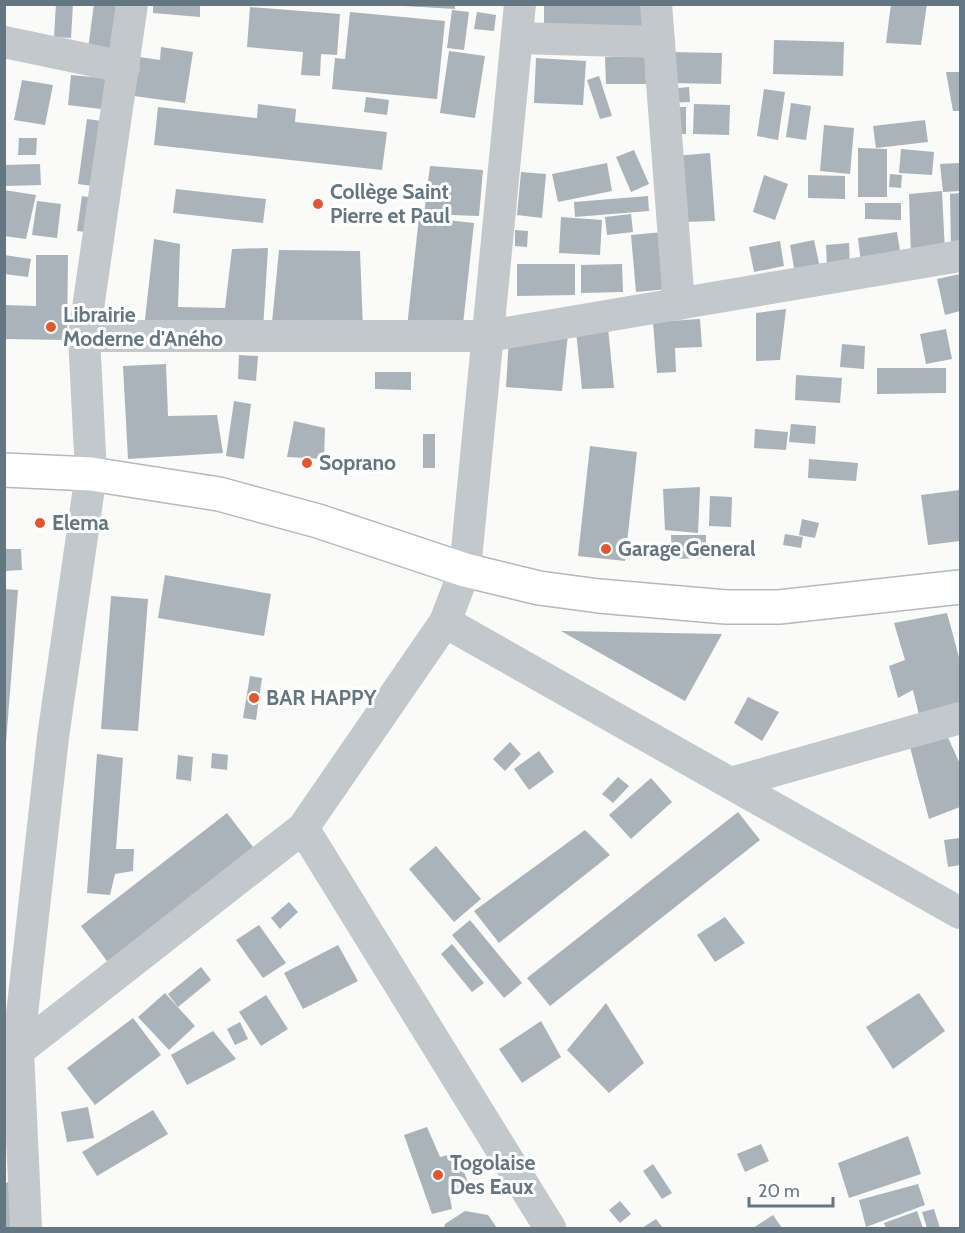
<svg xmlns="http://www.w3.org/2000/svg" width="965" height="1233" viewBox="0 0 965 1233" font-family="Cabin,sans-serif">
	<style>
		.building { fill: #aab3b9 }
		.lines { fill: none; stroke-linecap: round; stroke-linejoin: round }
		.highway-casing { stroke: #b4b9bd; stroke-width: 36 }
		.street { stroke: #c3c8cc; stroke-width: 32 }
		.highway { stroke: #fff; stroke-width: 33 }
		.poi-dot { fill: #e4572e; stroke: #fff; stroke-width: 2 }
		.labels { text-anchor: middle; stroke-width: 6; stroke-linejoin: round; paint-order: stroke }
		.poi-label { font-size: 21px; font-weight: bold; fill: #657683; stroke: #fff; text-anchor: start }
	</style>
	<rect width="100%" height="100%" fill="#fafaf8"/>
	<g class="building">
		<path d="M56 4H73L71 38 54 37Z"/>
		<path d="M94 4H118L112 52 88 49Z"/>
		<path d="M153 4H200V17L153 13Z"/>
		<path d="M404 4H455V9L404 6Z"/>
		<path d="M544 4H641L643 31 544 27Z"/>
		<path d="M891 4H927L921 45 886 43Z"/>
		<path d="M250 7 340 14 337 55 321 54 320 76 301 75 303 52 247 47Z"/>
		<path d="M452 10 469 12 464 50 447 48Z"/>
		<path d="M350 12 445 21 437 99 332 89 335 58 345 59Z"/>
		<path d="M477 12 496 15 494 31 474 29Z"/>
		<path d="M774 40 844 42 843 76 773 74Z"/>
		<path d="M161 47 193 52 185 103 134 96 140 57 160 60Z"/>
		<path d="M449 51 485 56 475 118 440 113Z"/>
		<path d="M669 52 722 53 721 84 668 83Z"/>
		<path d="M645 56 646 84H606L605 57Z"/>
		<path d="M536 58 586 61 583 105 534 103Z"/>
		<path d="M946 72H960V111H953Z"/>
		<path d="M71 75 113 79 109 110 68 105Z"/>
		<path d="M599 76 612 116 600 119 587 80Z"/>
		<path d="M22 80 53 85 45 125 14 120Z"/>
		<path d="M689 87 690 102 668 103 667 89Z"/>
		<path d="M764 89 785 92 778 140 757 136Z"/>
		<path d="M366 97 389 100 387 115 364 112Z"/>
		<path d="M791 103 811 106 806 140 786 137Z"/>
		<path d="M258 104 296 109 295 122 387 132 382 170 154 145 158 107 257 118Z"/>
		<path d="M694 104 730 105 729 135 693 134Z"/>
		<rect x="671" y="107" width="15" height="27"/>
		<path d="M87 119 109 122 100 187 78 184Z"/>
		<path d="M925 120 928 142 876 148 873 126Z"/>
		<path d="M824 125 854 128 850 174 820 171Z"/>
		<path d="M19 138H37L36 155H18Z"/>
		<path d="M858 148 887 149V197H858Z"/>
		<path d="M901 149 934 152 932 175 899 173Z"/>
		<path d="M634 150 649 184 631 192 616 157Z"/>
		<path d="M710 153 715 221 681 222 674 156Z"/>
		<path d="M607 163 612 191 558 202 552 174Z"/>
		<path d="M960 163V191L943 192 940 164Z"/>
		<path d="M40 164 41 185 4 186V165Z"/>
		<path d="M430 166 483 170 479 216 424 214Z"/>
		<path d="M521 172 546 174 542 218 517 215Z"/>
		<path d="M890 174 902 175 901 188 889 187Z"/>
		<path d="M764 175 788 184 775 220 753 212Z"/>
		<path d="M808 175 845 176V199L808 198Z"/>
		<path d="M176 189 266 199 263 223 173 213Z"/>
		<path d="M4 190 36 195 26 239 4 236Z"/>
		<path d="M942 191 945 253 911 258 909 194Z"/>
		<path d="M960 193V250L951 251 950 194Z"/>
		<path d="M82 196 99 199 94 233 77 231Z"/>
		<path d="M648 196 649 211 575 217 574 202Z"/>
		<path d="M37 201 61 204 57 238 32 235Z"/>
		<path d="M865 203H901V220L865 219Z"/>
		<path d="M631 214 633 232 607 235 605 217Z"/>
		<path d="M419 217 474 223 462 334 407 327Z"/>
		<path d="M561 217 602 220 600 255 559 253Z"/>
		<path d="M515 230 528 231 527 247 515 246Z"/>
		<path d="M663 232 668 289 636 292 631 235Z"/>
		<path d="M897 232 901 257 861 263 858 238Z"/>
		<path d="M154 239 180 244 178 307 225 308 232 249 268 248 263 330 144 328Z"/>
		<path d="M814 240 820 268 795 273 790 245Z"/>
		<path d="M780 241 784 266 754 272 749 247Z"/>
		<path d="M849 243 850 266 827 268 826 245Z"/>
		<path d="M279 250 360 251 363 330 271 333Z"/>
		<path d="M4 255 31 259 28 277 4 274Z"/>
		<path d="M36 255H68L67 340 4 339V305L36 306Z"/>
		<path d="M517 264H575V295L517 296Z"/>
		<path d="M622 264 623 292 581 293V265Z"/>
		<path d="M960 274V311L945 315 937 279Z"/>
		<path d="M786 309 780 360 756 361V313Z"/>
		<path d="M700 319 702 347 675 348 676 372 657 373 653 322Z"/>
		<path d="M608 328 614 388 582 389 576 331Z"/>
		<path d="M946 329 952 359 926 364 920 334Z"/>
		<path d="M568 334 562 391 506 387 509 338Z"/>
		<path d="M842 344 865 346 864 369 840 367Z"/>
		<path d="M239 355 258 356 256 381 238 379Z"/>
		<path d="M166 364 168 416 217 415 223 453 128 459 123 366Z"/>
		<path d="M877 368H946V393L877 394Z"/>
		<path d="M375 372H411V390L375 389Z"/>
		<path d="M796 375 842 378 840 403 795 400Z"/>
		<path d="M234 401 251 404 244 459 226 456Z"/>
		<path d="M294 421 325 428 324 459 287 457Z"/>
		<path d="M791 424 816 426 815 444 789 442Z"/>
		<path d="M755 429 788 432 786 450 754 448Z"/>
		<rect x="423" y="434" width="12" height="34"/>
		<path d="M590 446 637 452 625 561 578 556Z"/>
		<path d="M809 459 858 463 856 481 808 478Z"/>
		<path d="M700 487 698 533 665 530 663 489Z"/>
		<path d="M960 490V541L928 545 921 495Z"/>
		<path d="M710 496 732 497 731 527 709 526Z"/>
		<path d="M802 519 819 523 815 538 799 535Z"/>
		<path d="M785 534 803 537 801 548 783 545Z"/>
		<path d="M671 535H706V558L672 559Z"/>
		<path d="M5 549H21L22 570 5 571Z"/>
		<path d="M165 575 271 594 264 636 158 618Z"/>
		<path d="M4 589 18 590 6 743H4Z"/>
		<path d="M111 596 148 599 138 731 101 729Z"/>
		<path d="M947 613 960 661V703L919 715 913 690 898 698 889 666 905 660 894 623Z"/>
		<path d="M561 631 722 634 685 701Z"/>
		<path d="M250 676 262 678 256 720 243 718Z"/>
		<path d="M748 697 779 712 762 741 734 723Z"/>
		<path d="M946 733 960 764V807L929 819 910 747Z"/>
		<path d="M510 742 521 754 505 771 493 759Z"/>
		<path d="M539 751 554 772 529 790 514 769Z"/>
		<path d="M212 753 228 755 227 770 211 768Z"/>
		<path d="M97 754 123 758 116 849H134L133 871 115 874 110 895 87 893Z"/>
		<path d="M178 755 193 757 191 781 176 779Z"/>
		<path d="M618 777 629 786 613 803 602 794Z"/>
		<path d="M651 778 672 802 631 839 609 815Z"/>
		<path d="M738 812 760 840 550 1006 527 978Z"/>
		<path d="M227 813 253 847 110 965 81 926Z"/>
		<path d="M585 830 610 855 499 943 474 911Z"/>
		<path d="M960 838V865L948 867 944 840Z"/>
		<path d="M436 846 481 899 454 922 409 869Z"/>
		<path d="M289 902 298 912 280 929 271 918Z"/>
		<path d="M725 917 745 943 715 962 697 935Z"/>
		<path d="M470 920 522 983 504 998 452 935Z"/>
		<path d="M259 925 286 963 263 978 236 940Z"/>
		<path d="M452 944 484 983 472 992 441 954Z"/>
		<path d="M338 945 358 981 303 1009 284 973Z"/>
		<path d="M201 967 211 980 178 1007 168 994Z"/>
		<path d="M165 993 195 1026 169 1050 138 1017Z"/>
		<path d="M919 993 945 1031 893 1069 866 1027Z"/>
		<path d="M266 995 288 1029 261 1046 239 1012Z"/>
		<path d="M606 1003 644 1063 609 1093 567 1050Z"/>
		<path d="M133 1018 161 1055 95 1105 67 1068Z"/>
		<path d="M541 1021 561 1057 522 1083 499 1049Z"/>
		<path d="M240 1022 248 1039 235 1045 227 1029Z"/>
		<path d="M213 1031 236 1059 187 1085 171 1055Z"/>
		<path d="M88 1107 94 1138 67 1142 61 1112Z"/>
		<path d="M153 1110 168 1134 97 1176 82 1152Z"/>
		<path d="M427 1127 440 1157 457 1153 468 1183 449 1192 452 1209 432 1214 404 1135Z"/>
		<path d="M908 1136 921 1174 849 1198 838 1163Z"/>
		<path d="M761 1144 769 1161 745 1172 737 1154Z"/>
		<path d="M653 1164 672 1193 662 1199 643 1171Z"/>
		<path d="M10 1181V1228H4V1184Z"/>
		<path d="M918 1184 925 1205 866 1227 859 1200Z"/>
		<path d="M620 1201 631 1214 620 1223 609 1210Z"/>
		<path d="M934 1209 940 1228H927L922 1212Z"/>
		<path d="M465 1211 488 1215 497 1228H444L445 1224Z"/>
		<path d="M917 1211 923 1228H886L884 1223Z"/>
		<path d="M773 1215 782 1228H753Z"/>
		<path d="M656 1219 663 1228H642Z"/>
	</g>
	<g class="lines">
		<defs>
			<path id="highway" d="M4 470 91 474 219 494 318 521 465 570 539 588 599 596 726 607H779L960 587"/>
		</defs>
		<use href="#highway" class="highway-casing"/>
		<g class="street">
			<path d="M656 4 679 304"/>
			<path d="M517 38 659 42"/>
			<path d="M4 42 124 67"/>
			<path d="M84 336H488L960 256"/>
			<path d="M445 622 960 913"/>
			<path d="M731 783 960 718"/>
			<path d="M303 828 550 1228"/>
			<path d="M4 1062 303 828 445 622 465 570 520 4"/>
			<path d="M26 1228 18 1050 53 737 91 474 84 336 132 4"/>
		</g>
		<use href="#highway" class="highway"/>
	</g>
	<g class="poi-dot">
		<circle cx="318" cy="204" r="6"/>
		<circle cx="51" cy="327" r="6"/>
		<circle cx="307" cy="463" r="6"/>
		<circle cx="40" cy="523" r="6"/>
		<circle cx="606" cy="549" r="6"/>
		<circle cx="254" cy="698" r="6"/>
		<circle cx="438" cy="1175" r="6"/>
	</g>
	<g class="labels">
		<g class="poi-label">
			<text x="330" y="199">Collège Saint<tspan x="330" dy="24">Pierre et Paul</tspan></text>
			<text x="63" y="322">Librairie<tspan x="63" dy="24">Moderne d'Aného</tspan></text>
			<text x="319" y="470">Soprano</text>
			<text x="52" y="530">Elema</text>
			<text x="618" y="556">Garage General</text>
			<text x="266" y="705">BAR HAPPY</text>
			<text x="450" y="1170">Togolaise<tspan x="450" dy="24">Des Eaux</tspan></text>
		</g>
	</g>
	<rect width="965" height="1233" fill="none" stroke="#657683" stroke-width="12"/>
	<path d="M749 1197v9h84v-9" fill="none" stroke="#657683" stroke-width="3"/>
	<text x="758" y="1197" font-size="18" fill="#657683" stroke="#ffffff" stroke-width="4.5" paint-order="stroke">20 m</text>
</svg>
